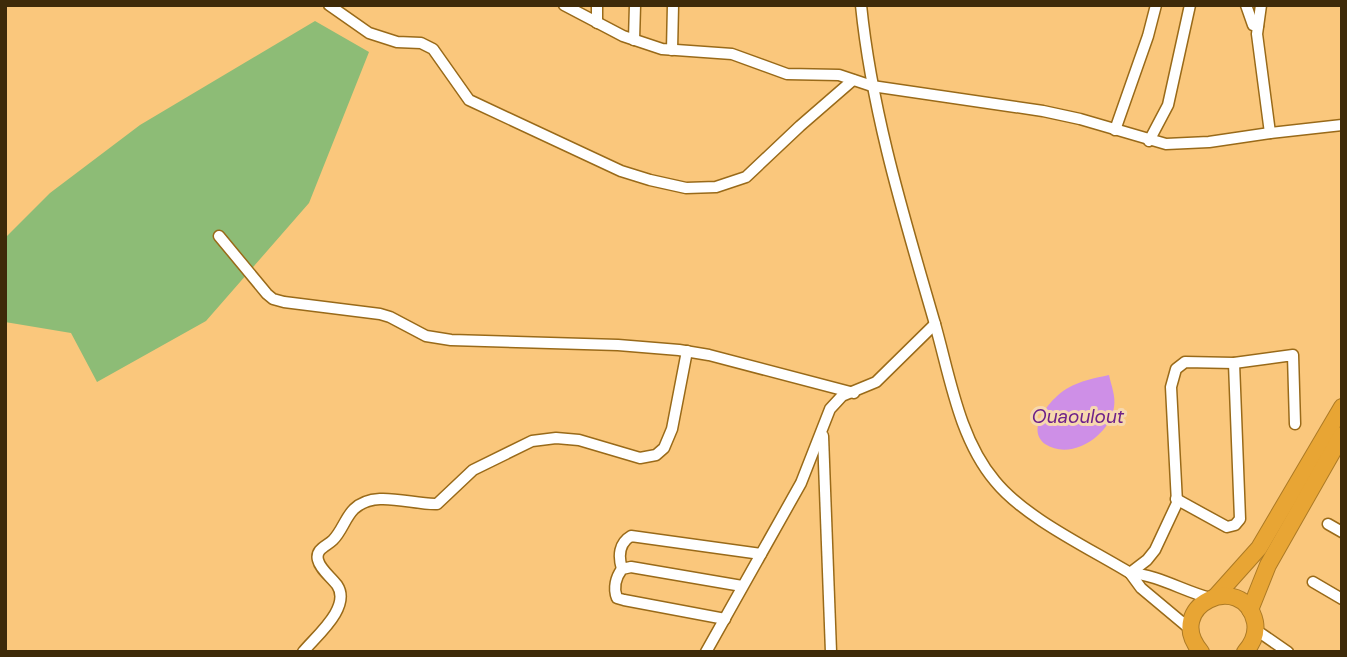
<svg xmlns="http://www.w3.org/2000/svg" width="1347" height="657" viewBox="0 0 1347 657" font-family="'DM Sans',sans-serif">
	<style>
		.green { fill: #8dbc76 }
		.water { fill: #ce8fe7 }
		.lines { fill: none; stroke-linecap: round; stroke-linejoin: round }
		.minor-casing { stroke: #996a19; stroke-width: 13 }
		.highway-casing { stroke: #ac7a25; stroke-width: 18 }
		.minor { stroke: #fff; stroke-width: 10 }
		.highway { stroke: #e8a534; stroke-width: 16 }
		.labels { text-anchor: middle; stroke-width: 6; stroke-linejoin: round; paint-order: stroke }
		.water-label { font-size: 19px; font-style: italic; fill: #6e2189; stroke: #f7d8ae }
	</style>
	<rect width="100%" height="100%" fill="#fac77c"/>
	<path class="green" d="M315 21 369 52 309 203 206 321 97 382 71 333 5 322V238L50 193 140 125Z"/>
	<path class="water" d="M1109 375C1111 385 1116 396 1114 407 1111 434 1072 462 1045 444 1024 428 1053 396 1068 388 1080 381 1095 378 1109 375Z"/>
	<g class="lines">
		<defs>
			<g id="minor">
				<path d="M329 5 369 33 397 42 421 43 433 49 469 100 621 171 650 180 686 188 716 187 746 177 800 126 853 80"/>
				<path d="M564 5 623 36 662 49 732 54 787 74 839 75 872 86 1043 111 1080 119 1166 144 1209 142 1270 133 1257 34 1261 5"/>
				<path d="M861 5C872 114 905 220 935 324 950 377 959 438 995 481 1025 518 1089 548 1130 573 1158 575 1183 591 1210 598"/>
				<path d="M1246 5 1253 25 1258 26"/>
				<path d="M597 23V5"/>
				<path d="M634 40 635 5"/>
				<path d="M672 50 673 5"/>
				<path d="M1115 130 1148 36 1156 5"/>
				<path d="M1270 133 1342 125"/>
				<path d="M1149 141 1168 105 1190 5"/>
				<path d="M219 236 267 294 273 299 284 302 380 314 390 317 426 336 451 340 618 345 679 350 709 355 854 393"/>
				<path d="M823 436 831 652"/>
				<path d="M1176 499 1227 527 1235 525 1240 519 1234 363"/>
				<path d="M1328 524 1342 532"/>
				<path d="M622 569C618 556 619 543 631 536L761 554"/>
				<path d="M1130 573 1147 560 1155 550 1177 503 1171 387 1176 369 1185 362 1234 363 1293 355 1295 424"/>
				<path d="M1130 573 1141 588 1190 629"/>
				<path d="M1313 582 1342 599"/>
				<path d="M725 619 624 600 617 598C613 588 616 577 622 569L631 567 742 586"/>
				<path d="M1256 630 1288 652"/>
				<path d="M303 652C316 636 352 607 337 585 331 577 320 569 318 560 315 549 327 546 333 540 342 531 345 518 354 509 375 489 411 505 437 504L473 470 532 441 556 438 579 440 640 458 656 455 664 448 672 429 687 351"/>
				<path d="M706 652 801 483 830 409 842 396 876 382 935 324"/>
			</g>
			<g id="highway">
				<path d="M1216 596 1259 548 1342 407"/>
				<path d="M1250 610 1268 565 1342 435"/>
				<path d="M1201 652C1162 606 1243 569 1255 622 1257 633 1253 643 1245 652"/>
			</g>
		</defs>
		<use href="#minor" class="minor-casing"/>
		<use href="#highway" class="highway-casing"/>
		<use href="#minor" class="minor"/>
		<use href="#highway" class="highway"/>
	</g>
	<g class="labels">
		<g class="water-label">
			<text x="1078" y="423">Ouaoulout</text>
		</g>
	</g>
	<rect width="1347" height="657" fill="none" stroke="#3e2a09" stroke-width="14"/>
</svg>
